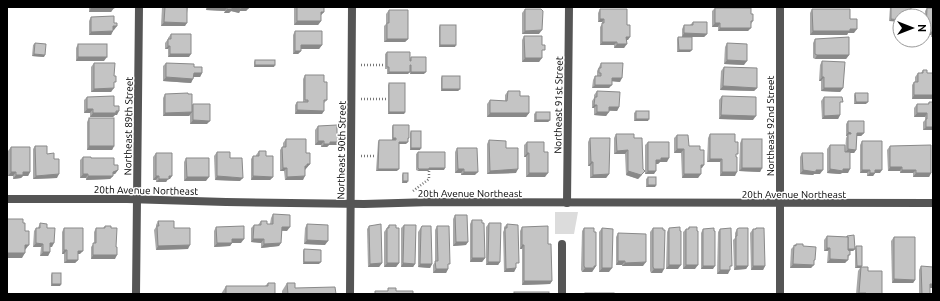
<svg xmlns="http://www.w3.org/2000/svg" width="940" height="301" viewBox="0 0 940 301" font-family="Ubuntu,sans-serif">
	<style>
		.garden { fill: #dcdcdc }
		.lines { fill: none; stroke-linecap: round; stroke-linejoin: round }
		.path { stroke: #777; stroke-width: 2.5; stroke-dasharray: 1 2; stroke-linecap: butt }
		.minor { stroke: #555; stroke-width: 8 }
		.wall { fill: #a9a9a9 }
		.shaded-wall { fill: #898989 }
		.building { fill: #c4c4c4; stroke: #898989 }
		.labels { text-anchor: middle; stroke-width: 3; stroke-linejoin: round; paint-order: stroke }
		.street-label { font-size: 10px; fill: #000; stroke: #fff }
	</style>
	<rect width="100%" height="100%" fill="#fff"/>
	<path class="garden" d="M555 212H578L574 234H555Z"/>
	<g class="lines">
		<g class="path">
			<path d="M361 65H385"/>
			<path d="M361 99H388"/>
			<path d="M361 156H376"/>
			<path d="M413 191 429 179V170"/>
		</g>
		<g class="minor">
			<path d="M7 199H127L226 202 364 204 432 202 933 203"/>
			<path d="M567 203 569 7"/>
			<path d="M562 244V294"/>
			<path d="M136 294 139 7"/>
			<path d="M350 294 352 7"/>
			<path d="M780 294V7"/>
		</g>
	</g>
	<g class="wall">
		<path d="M89 7H114L111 12H89Z"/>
		<path d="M162 7H188L185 26H161Z"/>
		<path d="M205 7H249L246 11H240L239 13 231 11 229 13H224L225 11 206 10V7Z"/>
		<path d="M294 7H324V12L321 15V21L318 25H294Z"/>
		<path d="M890 7H911L889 21Z"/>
		<path d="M715 8 753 21 751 24 748 31H718V27H712V11Z"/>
		<path d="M927 8H933V37H931V35H924L925 11Z"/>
		<path d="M525 9 539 34H522V13Z"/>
		<path d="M600 9 628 40H627L624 48H614V45H600V27L602 24V22H598V13Z"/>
		<path d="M812 9 850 19 854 33H848L847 35H810V13Z"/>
		<path d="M389 10 408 39 405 42H384V26L386 24V14Z"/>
		<path d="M91 17 114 30H113L111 35H89V21Z"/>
		<path d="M693 22 707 34 704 37H692L690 52H677V39L678 37H682V29L684 25H690Z"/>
		<path d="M440 25 455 47H439V27Z"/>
		<path d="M295 31 322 45 319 49H301V51L298 54H293V35Z"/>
		<path d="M171 34 189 57H168V49H165V43L168 39V38Z"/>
		<path d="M524 36 542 54 539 62H522V40Z"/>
		<path d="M815 39 849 55 846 59H815L813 58V43Z"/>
		<path d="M35 43 44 57 32 56 33 45Z"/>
		<path d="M727 43 744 65 724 64 725 47Z"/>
		<path d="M78 44 104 61H76V48Z"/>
		<path d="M387 52 410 59 411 57 424 74H410V67L408 74H387V69H385V54Z"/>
		<path d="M255 60 274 67H254V62Z"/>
		<path d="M822 61 843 88 840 92 821 91V81H819L820 65Z"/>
		<path d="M94 63 114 85 111 92H91V67Z"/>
		<path d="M166 63 194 67 202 73 200 77H193L191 83 163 81V66Z"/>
		<path d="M601 63 620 82 612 81 609 88H592L593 80 595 76H597V71Z"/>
		<path d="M724 67 757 88 754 91 720 90 721 71Z"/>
		<path d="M923 70 927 73 933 99H912V85L914 82H915V77L918 73H921Z"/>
		<path d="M305 75 324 82 327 100 324 103 322 114H295V105L297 102H303V79Z"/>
		<path d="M442 76 460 89 458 91H441V78Z"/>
		<path d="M389 83 405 112 404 114H388V85Z"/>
		<path d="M508 91 529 113 526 117H487V104L490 100 505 101V95Z"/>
		<path d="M597 91 619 107 617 111H609L606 116 594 115V108H592V101L594 98V95Z"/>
		<path d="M855 93 866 104H854V95Z"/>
		<path d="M165 94 192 105 193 104 207 124H190V115L189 116H163V98Z"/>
		<path d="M722 96 753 120 719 119V100Z"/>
		<path d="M87 97 114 106 117 115H115L113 117H90V113H84V100Z"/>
		<path d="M824 97 840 106V115L838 119H822L821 101Z"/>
		<path d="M929 102H933V130H923V122L925 120V117H914V108L917 104H928Z"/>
		<path d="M636 111 648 121H634V113Z"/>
		<path d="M536 112 550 120 548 122H534V114Z"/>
		<path d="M89 118 114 146 112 150H87V122Z"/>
		<path d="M848 121 864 133 861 136H857L856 150 854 153H850L848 173H842L840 174 827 173V149L830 145 845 152 846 138 847 136H846V124Z"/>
		<path d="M393 125 409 138 408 139 406 144H399L397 171H376L378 142 379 140H392V127Z"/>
		<path d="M318 126 337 134 342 142 339 145H329L327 147H321V145H315V130Z"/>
		<path d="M411 131 420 150H410V133Z"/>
		<path d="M616 134 634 138 642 175 638 179 626 175 625 154H614V138Z"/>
		<path d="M710 134 735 142V176H720V162H707L708 138Z"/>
		<path d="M677 135 689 146 702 168H701L698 178H682L681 153H674V138Z"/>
		<path d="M590 138 609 174 606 178H590V166H588V142Z"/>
		<path d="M286 139 306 153 310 164 305 169 303 180H285L284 171H280V150L282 147H283V143Z"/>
		<path d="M742 139 762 168 760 172 739 171 740 143Z"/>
		<path d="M489 140 506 148 516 173 487 174V144Z"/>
		<path d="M862 141 880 173H875L873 176H867V173H860V145Z"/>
		<path d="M527 142 544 152 545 177H526V157H524V145Z"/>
		<path d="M648 142 667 162H660L658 164H656L654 174H645V145Z"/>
		<path d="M35 146 47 154 54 159 57 178 33 179V149Z"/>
		<path d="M890 146 931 173 929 177H913V173H900V171H888L887 150Z"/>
		<path d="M11 147 30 172 28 176H23L21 178 13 179V176H8V151Z"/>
		<path d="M457 148 475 175H461V173H455V152Z"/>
		<path d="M259 151 266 156 273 177 270 180H251V159L253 156H256V155Z"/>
		<path d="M217 152 230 158 240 181 215 180 214 156Z"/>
		<path d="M418 152 444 170H429L428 171H418L416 170V154Z"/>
		<path d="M156 153 170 179H168L166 182H156V180H153V157Z"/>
		<path d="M802 153 820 174H814L813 175 800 174V157Z"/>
		<path d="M83 157 91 158 118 170 115 174H113V176L110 179 86 180V178H80V160Z"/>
		<path d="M186 158 206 181H184V162Z"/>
		<path d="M403 173 407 183H402V175Z"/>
		<path d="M648 177 656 185 655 187H646V179Z"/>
		<path d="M273 214 287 231H282L279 246 261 248V243L251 242V228L254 225H258L261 221 267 224H270L271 218Z"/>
		<path d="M455 215 466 245 453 246V219Z"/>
		<path d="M472 220 482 223 485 258 482 262H470V224Z"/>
		<path d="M158 221 174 228 188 249 156 250 154 230 156 227V225Z"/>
		<path d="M40 223 47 228 52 247H50V252L48 256H40L41 247H33L34 231 36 228H38Z"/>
		<path d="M489 223 500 262 498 265H486V227Z"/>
		<path d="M307 224 325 245 304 244 305 228Z"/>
		<path d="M507 224 516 266V268L514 272H504L503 232 504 230V227Z"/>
		<path d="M389 225 399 263 396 267H384V232Z"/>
		<path d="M404 225 415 264 413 267H401V228Z"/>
		<path d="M105 226 115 259H91V247L94 243V232L96 228H103Z"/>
		<path d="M369 226 382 263 379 267H368L367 229Z"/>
		<path d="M422 226 432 264 430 268 418 267V232Z"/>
		<path d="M437 226 448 266V269L446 273H433V265L435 262V230Z"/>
		<path d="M216 227 241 243H232L230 246 214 247V231Z"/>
		<path d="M522 227 548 244 552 281 550 284 522 285V249H520V231Z"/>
		<path d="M689 227 695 269H683V232L686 229H688Z"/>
		<path d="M64 228 80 254H78V260L75 263H64V254H62V232Z"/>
		<path d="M584 228 596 266 592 272H582L581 270 582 231Z"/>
		<path d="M602 228 609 272H599V232Z"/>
		<path d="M653 228 662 273H651L650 271V232Z"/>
		<path d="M669 228 678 269H666L667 232Z"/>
		<path d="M756 228 765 266 763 270H751L750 233 753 229H755Z"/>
		<path d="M703 229 713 269H701V233Z"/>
		<path d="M720 229 728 274H717L718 232Z"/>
		<path d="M737 229 748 266 746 269 734 270 733 240 735 238V233Z"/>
		<path d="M618 233 643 266H622V265H616V237Z"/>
		<path d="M827 236 846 237 847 236 855 248 856 246 861 267 868 271 881 294H856L858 271 860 268H855V249L853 251H850L848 259 845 263H827L828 251H824V240Z"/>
		<path d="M894 237 915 280 913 283H892L891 241Z"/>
		<path d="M796 244 803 246 814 262 811 268H790L791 249Z"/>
		<path d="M304 249 319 264H303V251Z"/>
		<path d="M921 266 930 288V294H919V270Z"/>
		<path d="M52 273 61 284 60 286H51V275Z"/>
		<path d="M268 283 275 294H221L226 286H265Z"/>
		<path d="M287 283 295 288 336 294H282V291Z"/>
	</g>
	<g class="shaded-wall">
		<path d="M208 7H227L225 11 206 10Z"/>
		<path d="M232 7H242L249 8 246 11H240L239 13 231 11 229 13H224L227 9Z"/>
		<path d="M91 8H114L111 12H89Z"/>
		<path d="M321 12H324L321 15H318Z"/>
		<path d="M600 19H604L602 22H598Z"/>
		<path d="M891 19 900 20V22L889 21Z"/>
		<path d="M297 21H321L318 25H294Z"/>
		<path d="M164 22 187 23 185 26H161Z"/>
		<path d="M715 23H720L718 27H712Z"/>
		<path d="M113 26H117L114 30H111Z"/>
		<path d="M720 28H751L748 31H718Z"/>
		<path d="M850 29H857L854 33H848L847 35H810L813 31Z"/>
		<path d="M542 30 539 34H522L525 31Z"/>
		<path d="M113 31 111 35H89L91 32Z"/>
		<path d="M926 32H933V33L931 35H924Z"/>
		<path d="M684 33 707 34 704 37H682Z"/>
		<path d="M626 37H630L628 40H624Z"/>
		<path d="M387 39H408L405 42H384Z"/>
		<path d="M602 42H617L614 45H600Z"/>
		<path d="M617 44H627L624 48H614Z"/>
		<path d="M301 45H322L319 49H298Z"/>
		<path d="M440 45H456L455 47H439Z"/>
		<path d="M168 46H170L168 49H165Z"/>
		<path d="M679 50H692L690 52H677Z"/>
		<path d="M295 51H301L298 54H293Z"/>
		<path d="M34 54 45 55 44 57 32 56Z"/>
		<path d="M170 54H191L189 57H168Z"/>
		<path d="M817 55H849L846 59H815Z"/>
		<path d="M78 57H107L104 61H76Z"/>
		<path d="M525 58H542L539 62H522Z"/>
		<path d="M727 60 747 61 744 65 724 64Z"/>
		<path d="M255 65H275L274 67H254Z"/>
		<path d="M389 72H410L408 74H387Z"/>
		<path d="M411 72H426L424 74H410Z"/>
		<path d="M194 73H202L200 77H191Z"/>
		<path d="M166 77 193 79 191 83 163 81Z"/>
		<path d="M822 77H824L821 81H819Z"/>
		<path d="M612 78H622L620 82 609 81Z"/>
		<path d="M595 85H612L609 88H592Z"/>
		<path d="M723 86 757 88 754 91 720 90Z"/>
		<path d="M114 88 111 92H91L94 89Z"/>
		<path d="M824 88H843L840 92 821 91Z"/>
		<path d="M442 89H460L458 91H441Z"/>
		<path d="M914 95H933V99H912Z"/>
		<path d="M856 102H868L866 104H854Z"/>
		<path d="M594 105H597L594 108H592Z"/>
		<path d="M609 107H619L617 111 606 110Z"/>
		<path d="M87 109H93L90 113H84Z"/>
		<path d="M297 110 324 111 322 114H295Z"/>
		<path d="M119 111 117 115H115L113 117H90L93 113Z"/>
		<path d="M192 112 189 116H163L165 113Z"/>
		<path d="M389 112H405L404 114H388Z"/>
		<path d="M597 112H609L606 116 594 115Z"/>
		<path d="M490 113H529L526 117H487Z"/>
		<path d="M917 113H927L925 117H914Z"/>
		<path d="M721 115 756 116 753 120 719 119Z"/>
		<path d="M840 115 838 119H822L824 116Z"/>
		<path d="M636 119H649L648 121H634Z"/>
		<path d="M193 120 210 121 207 124H190Z"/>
		<path d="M536 120H550L548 122H534Z"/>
		<path d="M926 127H933V130H923Z"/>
		<path d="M848 132 851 133 849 136 848 134 847 136H846Z"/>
		<path d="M857 133H864L861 136H854Z"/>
		<path d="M393 138H396L395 140H392Z"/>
		<path d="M318 141H324L321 145H315Z"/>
		<path d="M330 142H342L339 145H329L327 147H321L324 144Z"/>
		<path d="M399 142H408L406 144H397Z"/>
		<path d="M89 146H114L112 150H87Z"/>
		<path d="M411 148H421L420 150H410Z"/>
		<path d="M677 149H684L681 153H674Z"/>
		<path d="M848 149 856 150 854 153H845Z"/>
		<path d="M628 150 625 154H614L617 151Z"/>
		<path d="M527 153H529L526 157H524Z"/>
		<path d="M661 158H669L667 162H660L658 164H654L656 160Z"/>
		<path d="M710 159H722L720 162H707Z"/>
		<path d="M591 162H593L590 166H588Z"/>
		<path d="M307 164H310L305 170H303Z"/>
		<path d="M701 165H704L702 168H698Z"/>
		<path d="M890 167H902L900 171H888Z"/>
		<path d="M283 168H287L284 171H280Z"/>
		<path d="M429 168H445L444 170H429L428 171H418L419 169Z"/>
		<path d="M742 168H762L760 172 739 171Z"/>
		<path d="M378 169H399L397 171H376Z"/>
		<path d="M458 169H464L461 173H455Z"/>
		<path d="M518 169 516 173 487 174 490 171Z"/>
		<path d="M830 169H850L848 173H842L840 174 827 173Z"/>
		<path d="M118 170 115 174 110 175 113 172Z"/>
		<path d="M803 170H823L820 174H814L813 175 800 174Z"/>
		<path d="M862 170H870L867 173H860Z"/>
		<path d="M875 170H882L880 173H875L873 176H867L870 173Z"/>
		<path d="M902 170H916L913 173H900Z"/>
		<path d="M628 171H645L638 179 626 175Z"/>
		<path d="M648 171H656L654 174H645Z"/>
		<path d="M11 172H16L13 176H8Z"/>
		<path d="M23 172H30L28 176H23L21 178 13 179 16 175Z"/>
		<path d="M464 172H478L475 175H461Z"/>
		<path d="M722 172H737L735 176H720Z"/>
		<path d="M529 173H548L545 177H526Z"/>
		<path d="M916 173H931L929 177H913Z"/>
		<path d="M59 174 57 178 33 179 36 176Z"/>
		<path d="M83 174H88L86 178H80Z"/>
		<path d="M609 174 606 178H590L593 175Z"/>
		<path d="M684 174H701L698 178H682Z"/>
		<path d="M88 176H113L110 179 86 180Z"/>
		<path d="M156 176H159L156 180H153Z"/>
		<path d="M169 176H172L170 179H168L166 182H156L159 179Z"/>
		<path d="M217 176 243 178 240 181 215 180Z"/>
		<path d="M253 176 273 177 270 180H251Z"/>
		<path d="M305 176 303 180H285L287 177Z"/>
		<path d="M187 177H209L206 181H184Z"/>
		<path d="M403 181H408L407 183H402Z"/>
		<path d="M648 185H656L655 187H646Z"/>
		<path d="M282 227H290L287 231 279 230Z"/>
		<path d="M232 239H244L241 243H232L230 246 214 247 217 243Z"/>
		<path d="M253 239H264L261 243 251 242Z"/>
		<path d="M307 240 328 241 325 245 304 244Z"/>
		<path d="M456 242H468L466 245 453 246Z"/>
		<path d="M36 243 43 244 41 247H33Z"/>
		<path d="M50 243H54L52 247H48Z"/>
		<path d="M281 243 279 246 261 248 264 244Z"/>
		<path d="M25 245H29L25 250Z"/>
		<path d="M190 245 188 249 156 250 158 246Z"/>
		<path d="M522 245H524L522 249H520Z"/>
		<path d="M827 248H830L828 251H824Z"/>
		<path d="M847 249H855L853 251H846Z"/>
		<path d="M64 250H67L64 254H62Z"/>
		<path d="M78 251H83L80 254H75Z"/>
		<path d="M43 252H50L48 256H40Z"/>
		<path d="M7 253H25L22 258H7Z"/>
		<path d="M93 255H117L115 259H91Z"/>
		<path d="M472 258H485L482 262H470Z"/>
		<path d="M830 259 848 260 845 263H827Z"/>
		<path d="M67 260H78L75 263H64Z"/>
		<path d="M618 261H625L622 265H616Z"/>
		<path d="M304 262H321L319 264H303Z"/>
		<path d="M488 262H500L498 265H486Z"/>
		<path d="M646 262 643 266H622L625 263Z"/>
		<path d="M382 263 379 267H368L370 264Z"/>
		<path d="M387 263H399L396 267H384Z"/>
		<path d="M403 263 415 264 413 267H401Z"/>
		<path d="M420 264H432L430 268 418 267Z"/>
		<path d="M793 264 814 265 811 268H790Z"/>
		<path d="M669 265H681L678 269H666Z"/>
		<path d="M686 265H698L695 269H683Z"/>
		<path d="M594 266H596L592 272H582L585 268Z"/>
		<path d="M703 266H715L713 269H701Z"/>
		<path d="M736 266H748L746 269 734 270Z"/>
		<path d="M753 266H765L763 270H751Z"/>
		<path d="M857 266H862L861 268H855Z"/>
		<path d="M516 268 514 272H504L506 269Z"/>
		<path d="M602 268H612L609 272H599Z"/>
		<path d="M436 269H448L446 273H433Z"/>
		<path d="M654 269H664L662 273H651Z"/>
		<path d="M720 270H730L728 274H717Z"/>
		<path d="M894 279 915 280 913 283H892Z"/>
		<path d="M524 281H552L550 284 522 285Z"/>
		<path d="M52 284H61L60 286H51Z"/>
		<path d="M930 284H933V288H928Z"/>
	</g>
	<g class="building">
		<rect x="91" y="7" width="23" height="1"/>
		<path d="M165 7H187V23L164 22Z"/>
		<path d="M221 7H232V9H227V7Z"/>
		<path d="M233 7H249V8L242 7 241 9Z"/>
		<path d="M297 7H324V12H321V21H297Z"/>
		<path d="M891 7H911V16H900V20L891 19Z"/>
		<path d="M715 8H751V14H753V21H751V28H720V23H715Z"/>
		<path d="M927 8H933V32H926Z"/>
		<path d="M525 9H541L543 11 542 30 525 31Z"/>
		<path d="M600 9H627V25H630V37H626L627 44H617V42H602V23H604V19H600Z"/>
		<path d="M812 9H850V19H857V29H850V31H813Z"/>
		<path d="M389 10H408V39H387V23H389Z"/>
		<path d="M114 16V23H117V26H113V31L91 32V17Z"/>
		<path d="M693 22H707V34L684 33V25H693Z"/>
		<rect x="440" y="25" width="16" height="20"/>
		<path d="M295 31H322V45H301V51H295Z"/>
		<path d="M171 34H191V54H170V46H168V39H171Z"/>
		<path d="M524 36H542V45H545V50H542V58H525Z"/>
		<path d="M678 37H692V50H679Z"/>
		<path d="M849 37V55H817L815 54V39Z"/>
		<path d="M35 43 46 44 45 55 34 54Z"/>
		<path d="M727 43 747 44V61L727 60Z"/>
		<rect x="78" y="44" width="29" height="13"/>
		<path d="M387 52H410V61H411V57H426V72H411V65H410V72H389V67H387Z"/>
		<rect x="255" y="60" width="20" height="5"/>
		<path d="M822 61 845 62 843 88H824V77H822Z"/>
		<path d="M94 63H115L114 76H116V82H114V88L94 89Z"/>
		<path d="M166 63 194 64V67H202V73H194L193 79 166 77Z"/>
		<path d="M601 63H623L622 78H612V85H595V76H601V73H599V68H601Z"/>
		<path d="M724 67 757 68V88L723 86Z"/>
		<path d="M923 70H927V73H933V95H914V82H918V73H923Z"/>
		<path d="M305 75H324V82H327V100H324V111L297 110V102H308V100H305Z"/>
		<rect x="442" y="76" width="18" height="13"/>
		<rect x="389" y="83" width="16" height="29"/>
		<path d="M508 91H520V96H529V113H490V100L507 101Z"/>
		<path d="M597 91 620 92 619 107H609V112H597V105H594L595 97H597Z"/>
		<path d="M188 93V94H192V112L165 113V94Z"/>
		<path d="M855 93H868V102H856Z"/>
		<path d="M114 96V106H119V111H116V113H93V109H87V97Z"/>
		<path d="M722 96 756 97V116L721 115Z"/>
		<path d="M824 97H842L843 102H840V115L824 116Z"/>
		<path d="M929 102H933V127H926V119H927V113H917V104H929Z"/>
		<path d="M193 104H210V121L193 120Z"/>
		<rect x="636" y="111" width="13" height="8"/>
		<rect x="536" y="112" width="14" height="8"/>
		<rect x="89" y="118" width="25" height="28"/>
		<path d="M848 121H864V133H857L856 150 848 149V134H851V133L848 132Z"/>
		<path d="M337 125V134H342V142H330V144H324V141H318V126Z"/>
		<path d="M393 125H409V138H408V142H399V169H378L379 140H396V138H393Z"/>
		<rect x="411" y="131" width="10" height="17"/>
		<path d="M616 134H634V138H642L643 169 645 171 641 175 628 171V150L617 151Z"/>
		<path d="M710 134H735V142H738V154H736V157H737V172H722V159H710Z"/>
		<path d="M677 135H688L689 146H700V150H704V165H701V174H684V149H677Z"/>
		<path d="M590 138H610L609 174 593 175V162H591Z"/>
		<path d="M286 139H306V153H310V164H307V166H305V176L287 177V168H283L282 147H286Z"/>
		<rect x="742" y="139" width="20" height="29"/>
		<path d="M489 140 506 141V148H518V169L490 171Z"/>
		<path d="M862 141H882V170H875V173H870V170H862Z"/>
		<path d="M527 142H544V152H548V173H529V153H527Z"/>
		<path d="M648 142H669V158H661V160H656V171H648Z"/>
		<path d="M830 145H845V152H850V169H843V171L830 169Z"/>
		<path d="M931 145V173H916V170H902V167H890V146Z"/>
		<path d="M35 146H47V154L54 153V159H59V174L36 176Z"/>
		<path d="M11 147H30V172H23V175H16V172H11Z"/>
		<path d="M457 148H477L478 172H464V169H458Z"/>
		<path d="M259 151H266V156H273V177L253 176V156H259Z"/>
		<path d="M217 152H230V158H242L243 178 217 176Z"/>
		<path d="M418 152H445V168H429V169H419L418 168Z"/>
		<path d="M156 153H172V176H169V179H159V176H156Z"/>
		<path d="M802 153H823V170H816V172L803 170Z"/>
		<path d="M83 157H91V158H114V165H118V170L113 172V176H88V174H83Z"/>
		<path d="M186 158H209V177H187Z"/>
		<rect x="403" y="173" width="5" height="8"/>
		<rect x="648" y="177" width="8" height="8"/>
		<path d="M273 214 290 215V227H282L281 243 264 244V239H253L254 225H261V221H267V224H273Z"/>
		<path d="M455 215H467L468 242H456Z"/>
		<path d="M7 219H23V223H25V231H29V245H25V253H7Z"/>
		<path d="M472 220H482V223H484L485 258H472Z"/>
		<path d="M158 221H174V228H190V245L158 246 157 226H159Z"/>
		<path d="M40 223 47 224V228H55L54 243H50V252H43V244L36 243V228H40Z"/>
		<path d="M489 223H501L500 262H488Z"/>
		<path d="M307 224 328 225V241L307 240Z"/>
		<path d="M381 224 382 263 370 264 369 226Z"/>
		<path d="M507 224 518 225 519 263H516V268L506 269 505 228H507Z"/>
		<path d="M389 225H396V228H399V263H387V228H389Z"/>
		<path d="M404 225H416L415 264 403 263Z"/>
		<path d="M105 226H111V228H117L116 247H117V255H93V243H96V228H105Z"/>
		<path d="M244 226V239H232V243H217L216 227Z"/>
		<path d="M422 226H431L432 264H420L421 228Z"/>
		<path d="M437 226H449L450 264H448V269H436L435 261H438Z"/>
		<path d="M548 226V244H551L552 281H524V245H522V227Z"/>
		<path d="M680 227V231H681V265H669V228Z"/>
		<path d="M689 227H697V231H698V265H686V229H689Z"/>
		<path d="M64 228H83V251H78V260H67V250H64Z"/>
		<path d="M584 228H594V232H596V266H594V268H585L584 266Z"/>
		<path d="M602 228 613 229 612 268H602Z"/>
		<path d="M653 228H663V230H665L664 269H654L653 267Z"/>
		<path d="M714 228V231H715V266H703V229Z"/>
		<path d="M731 228 732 266H730V270H720V229Z"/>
		<path d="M739 228H748V266H736V236H737V229Z"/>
		<path d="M756 228H764L765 266H753V229H756Z"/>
		<path d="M618 233 646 234V262L625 263V261H618Z"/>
		<path d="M854 235 855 249H848V237H847V236Z"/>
		<path d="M827 236 848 237V250L850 251V255H848V260L830 259V248H827Z"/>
		<path d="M894 237H915V280L894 279Z"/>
		<path d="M796 244H803V246L816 247 815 260H814V265L793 264 794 245 796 246Z"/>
		<path d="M856 246H862V266H857Z"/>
		<path d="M304 249 321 250V262H304Z"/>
		<path d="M921 266 933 267V284H930V294H922Z"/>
		<path d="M861 267H868V271H882V294H866V293H859Z"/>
		<rect x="52" y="273" width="9" height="11"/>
		<path d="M268 283H275V294H226V286H268Z"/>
		<path d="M287 283H295V288L335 287 336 294H288Z"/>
		<path d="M388 288H396V291H413V294H375V291H388Z"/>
		<rect x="514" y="292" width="35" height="2"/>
		<rect x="585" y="293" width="29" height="1"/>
	</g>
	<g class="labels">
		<g class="street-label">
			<text transform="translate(558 105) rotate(-89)" y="4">Northeast 91st Street</text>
			<text transform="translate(128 126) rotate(-89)" y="4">Northeast 89th Street</text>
			<text transform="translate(770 126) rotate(-90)" y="4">Northeast 92nd Street</text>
			<text transform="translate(341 150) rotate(-89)" y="4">Northeast 90th Street</text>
			<text transform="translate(146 190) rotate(1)" y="4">20th Avenue Northeast</text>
			<text x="470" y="197">20th Avenue Northeast</text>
			<text x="794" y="198">20th Avenue Northeast</text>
		</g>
	</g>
	<rect width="940" height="301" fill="none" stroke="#000000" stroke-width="16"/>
	<g transform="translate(912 28) rotate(90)"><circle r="19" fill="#ffffff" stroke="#999999"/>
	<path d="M0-3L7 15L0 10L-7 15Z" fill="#000000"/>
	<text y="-6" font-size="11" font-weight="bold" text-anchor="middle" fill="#000000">N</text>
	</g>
</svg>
